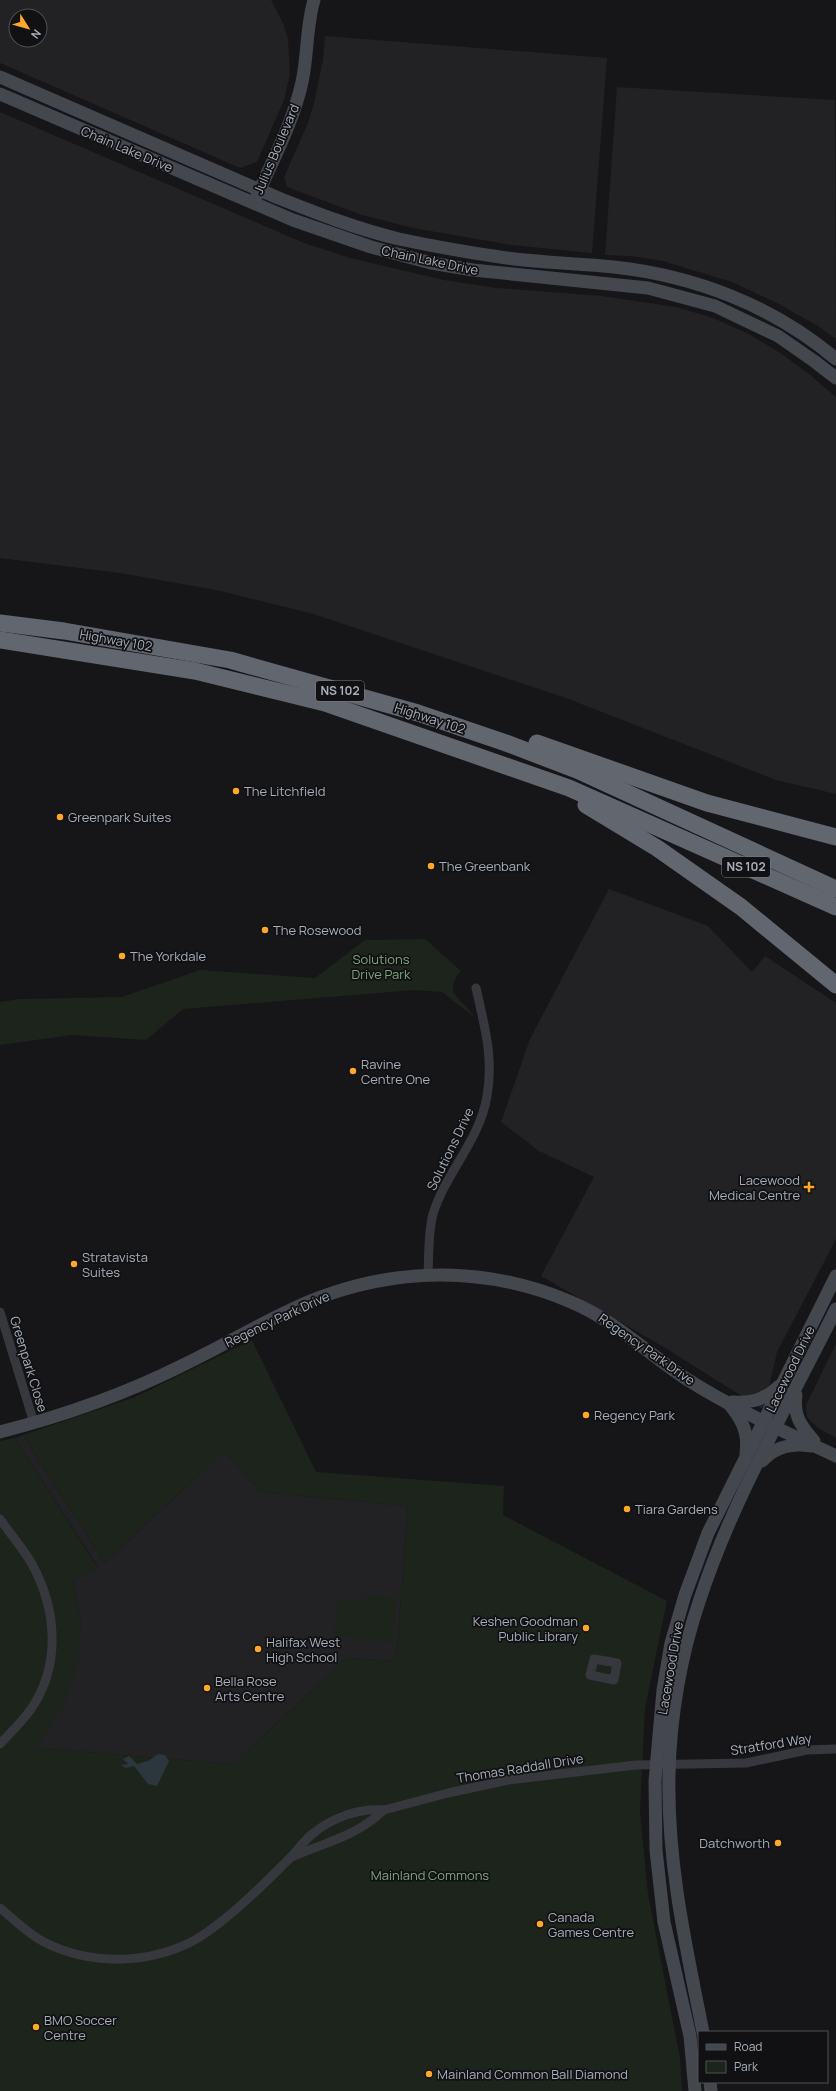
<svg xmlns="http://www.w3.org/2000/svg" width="836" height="2091" viewBox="0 0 836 2091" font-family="Manrope,sans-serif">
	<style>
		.built { fill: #222225; fill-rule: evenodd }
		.green { fill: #1c241c }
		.water { fill: #2b363d }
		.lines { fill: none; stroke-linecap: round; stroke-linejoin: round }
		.street { stroke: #37383d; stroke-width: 9 }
		.secondary { stroke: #45474e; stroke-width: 13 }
		.highway { stroke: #62676f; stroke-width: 17 }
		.poi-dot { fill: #fda829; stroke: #111113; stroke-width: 1.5 }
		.labels { text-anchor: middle; stroke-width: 3.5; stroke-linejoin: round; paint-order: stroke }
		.shield { fill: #111113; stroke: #7a7f87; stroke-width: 1 }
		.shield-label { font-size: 12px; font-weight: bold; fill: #a7aeb9 }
		.street-label { font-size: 13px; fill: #a7aeb9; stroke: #111113 }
		.poi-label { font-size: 13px; fill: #a7aeb9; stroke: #111113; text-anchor: start }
		.park-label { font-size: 13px; fill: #7da57d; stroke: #111113 }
	</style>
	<rect width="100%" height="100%" fill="#161618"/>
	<g class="built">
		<path d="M0 0H271L283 23 288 39 290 74 284 100 257 162 240 168 0 63ZM16 16H40V40H16Z"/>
		<path d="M325 36 607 58 592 253 511 245 413 228 362 215 287 187 284 177 308 123 314 103 323 60Z"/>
		<path d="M617 87 835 100 836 339 818 326 775 302 732 282 663 261 630 256 605 255Z"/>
		<path d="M0 112 304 243 350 258 444 280 497 288 602 296 676 307 713 318 747 333 779 352 809 374 836 397V794L776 780 566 698 310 613 216 590 120 573 0 558Z"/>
		<path d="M609 889 708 926 752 972 765 956 836 1003V1239L777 1352 764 1410 667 1349 541 1276 594 1177 539 1151 501 1122 530 1039Z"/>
		<path d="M836 1344V1438L818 1428 807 1417 806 1405Z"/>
		<path d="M23 1435 105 1563 224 1451 262 1492 408 1506 396 1661 347 1658 233 1764 36 1748 65 1701 81 1624 73 1581 98 1567 15 1438Z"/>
	</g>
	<g class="green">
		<path d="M425 939 461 971C440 994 465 1000 474 1017L442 992 415 990 183 1009 146 1040 72 1035 0 1045V1002L19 999 122 997 200 970 315 978 365 940Z"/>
		<path d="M252 1340 316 1472 504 1486 503 1515 667 1601 645 1708 640 1811 648 1894 680 2058 682 2091H0V1441L15 1438 98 1568 73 1581 81 1624 77 1667 65 1701 37 1748 233 1764 347 1658 396 1661 408 1506 262 1492 224 1451 105 1563 23 1435 135 1397Z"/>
		<path d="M363 1594 397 1598 392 1642 334 1635 339 1599 362 1602Z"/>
	</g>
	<path class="water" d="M158 1754 165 1755 169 1761 157 1786 148 1784 134 1766 126 1768 121 1765 128 1764 123 1759 129 1756 137 1764 148 1761Z"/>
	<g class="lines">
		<g class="street">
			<path d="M428 1274C429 1254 428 1233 433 1214 446 1172 480 1140 487 1096 494 1058 484 1024 476 988"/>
			<path d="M0 1312 34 1423"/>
			<path d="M0 1519C10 1534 23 1548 32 1564 57 1610 61 1665 31 1709 22 1722 10 1733 0 1744"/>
			<path d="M594 1659 617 1663 614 1680 590 1675Z"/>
			<path d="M290 1858C325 1842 354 1838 384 1810L448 1793 508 1780 636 1765 746 1763 807 1750 836 1749"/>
			<path d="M0 1908C15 1920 29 1935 46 1943 91 1965 145 1964 189 1943 220 1928 264 1884 289 1859 297 1851 303 1842 311 1835 331 1818 358 1808 384 1810"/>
		</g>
		<g class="secondary">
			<path d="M0 77 276 197C316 213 357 229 399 239 432 246 466 252 500 257 538 263 576 263 614 267 696 276 773 306 836 359"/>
			<path d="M0 94 293 220 371 247 431 263 473 270 648 288 715 306 778 336 814 361 836 378"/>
			<path d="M257 196C273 159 293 123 302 82 308 55 306 27 314 0"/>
			<path d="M796 1395C793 1416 801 1426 814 1441"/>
			<path d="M732 1402C751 1403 765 1400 779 1386"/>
			<path d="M730 1405C742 1420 749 1433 746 1453"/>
			<path d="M0 1432C62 1416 123 1395 181 1366 223 1346 264 1321 308 1302 393 1267 485 1265 571 1302 614 1320 646 1352 685 1378 730 1407 787 1433 836 1456"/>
			<path d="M762 1461C776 1446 792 1443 811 1446"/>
			<path d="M703 2032C686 1947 667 1862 669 1775 670 1717 681 1654 700 1599 733 1498 789 1404 836 1309"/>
			<path d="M710 2082 711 2091"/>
			<path d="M695 2091 690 2036 664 1922 656 1850 655 1781 663 1690 671 1643 685 1595 708 1533 836 1276"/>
		</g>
		<g class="highway">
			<path d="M0 623 64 631 230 660 418 713 506 743 577 770 836 889"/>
			<path d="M0 640 195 671 325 703 569 788 836 907"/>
			<path d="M537 743 707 803 836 837"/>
			<path d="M586 805 657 848 741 907 836 985"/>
		</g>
	</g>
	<g class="poi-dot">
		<circle cx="236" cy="791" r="4"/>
		<circle cx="60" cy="817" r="4"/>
		<circle cx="431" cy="866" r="4"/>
		<circle cx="265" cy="930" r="4"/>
		<circle cx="122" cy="956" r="4"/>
		<circle cx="353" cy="1071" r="4"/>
		<path d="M807 1181h4v4h4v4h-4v4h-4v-4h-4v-4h4z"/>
		<circle cx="74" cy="1264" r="4"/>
		<circle cx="586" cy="1415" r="4"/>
		<circle cx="627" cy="1509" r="4"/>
		<circle cx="586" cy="1628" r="4"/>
		<circle cx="258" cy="1649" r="4"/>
		<circle cx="207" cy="1688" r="4"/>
		<circle cx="778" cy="1843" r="4"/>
		<circle cx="540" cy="1924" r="4"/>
		<circle cx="36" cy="2027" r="4"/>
		<circle cx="429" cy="2074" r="4"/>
	</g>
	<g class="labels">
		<g class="shield">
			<rect x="316" y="681" width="48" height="20" rx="3"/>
			<rect x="722" y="857" width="48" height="20" rx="3"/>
		</g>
		<g class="shield-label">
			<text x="340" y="695">NS 102</text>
			<text x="746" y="871">NS 102</text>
		</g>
		<g class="street-label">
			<text transform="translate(127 149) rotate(23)" y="5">Chain Lake Drive</text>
			<text transform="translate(276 149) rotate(-67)" y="5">Julius Boulevard</text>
			<text transform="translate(430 260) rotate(12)" y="5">Chain Lake Drive</text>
			<text transform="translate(116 640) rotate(10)" y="5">Highway 102</text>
			<text transform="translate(430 718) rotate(18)" y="5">Highway 102</text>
			<text transform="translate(450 1149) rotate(-64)" y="5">Solutions Drive</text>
			<text transform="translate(277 1319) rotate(-25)" y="5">Regency Park Drive</text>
			<text transform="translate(647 1349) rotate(35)" y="5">Regency Park Drive</text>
			<text transform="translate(29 1364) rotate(73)" y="5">Greenpark Close</text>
			<text transform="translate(790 1369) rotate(-64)" y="5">Lacewood Drive</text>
			<text transform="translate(670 1668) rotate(-80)" y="5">Lacewood Drive</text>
			<text transform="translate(771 1744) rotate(-9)" y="5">Stratford Way</text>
			<text transform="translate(520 1768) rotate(-9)" y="5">Thomas Raddall Drive</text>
		</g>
		<g class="poi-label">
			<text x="244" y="796">The Litchfield</text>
			<text x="68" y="822">Greenpark Suites</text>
			<text x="439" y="871">The Greenbank</text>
			<text x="273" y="935">The Rosewood</text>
			<text x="130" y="961">The Yorkdale</text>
			<text x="361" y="1069">Ravine<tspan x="361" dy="15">Centre One</tspan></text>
			<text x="800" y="1185" text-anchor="end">Lacewood<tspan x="800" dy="15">Medical Centre</tspan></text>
			<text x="82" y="1262">Stratavista<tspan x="82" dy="15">Suites</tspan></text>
			<text x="594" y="1420">Regency Park</text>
			<text x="635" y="1514">Tiara Gardens</text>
			<text x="578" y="1626" text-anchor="end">Keshen Goodman<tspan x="578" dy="15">Public Library</tspan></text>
			<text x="266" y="1647">Halifax West<tspan x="266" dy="15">High School</tspan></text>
			<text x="215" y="1686">Bella Rose<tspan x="215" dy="15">Arts Centre</tspan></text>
			<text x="770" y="1848" text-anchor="end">Datchworth</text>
			<text x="548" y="1922">Canada<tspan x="548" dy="15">Games Centre</tspan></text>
			<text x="44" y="2025">BMO Soccer<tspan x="44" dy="15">Centre</tspan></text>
			<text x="437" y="2079">Mainland Common Ball Diamond</text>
		</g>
		<g class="park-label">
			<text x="381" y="964">Solutions<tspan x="381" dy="15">Drive Park</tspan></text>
			<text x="430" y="1880">Mainland Commons</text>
		</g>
	</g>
	<rect x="698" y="2031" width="130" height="52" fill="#111113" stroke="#4d5055"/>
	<rect x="706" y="2044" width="20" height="6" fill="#45474e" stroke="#4d5055"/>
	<text x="734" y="2051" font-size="12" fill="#a7aeb9">Road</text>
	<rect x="706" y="2061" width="20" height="12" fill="#1c241c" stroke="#4d5055"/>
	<text x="734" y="2071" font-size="12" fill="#a7aeb9">Park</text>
	<g transform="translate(28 28) rotate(127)"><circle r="19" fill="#111113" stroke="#4d5055"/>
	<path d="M0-3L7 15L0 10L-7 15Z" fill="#fda829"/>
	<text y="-6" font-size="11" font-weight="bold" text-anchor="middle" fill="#a7aeb9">N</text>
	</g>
</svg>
